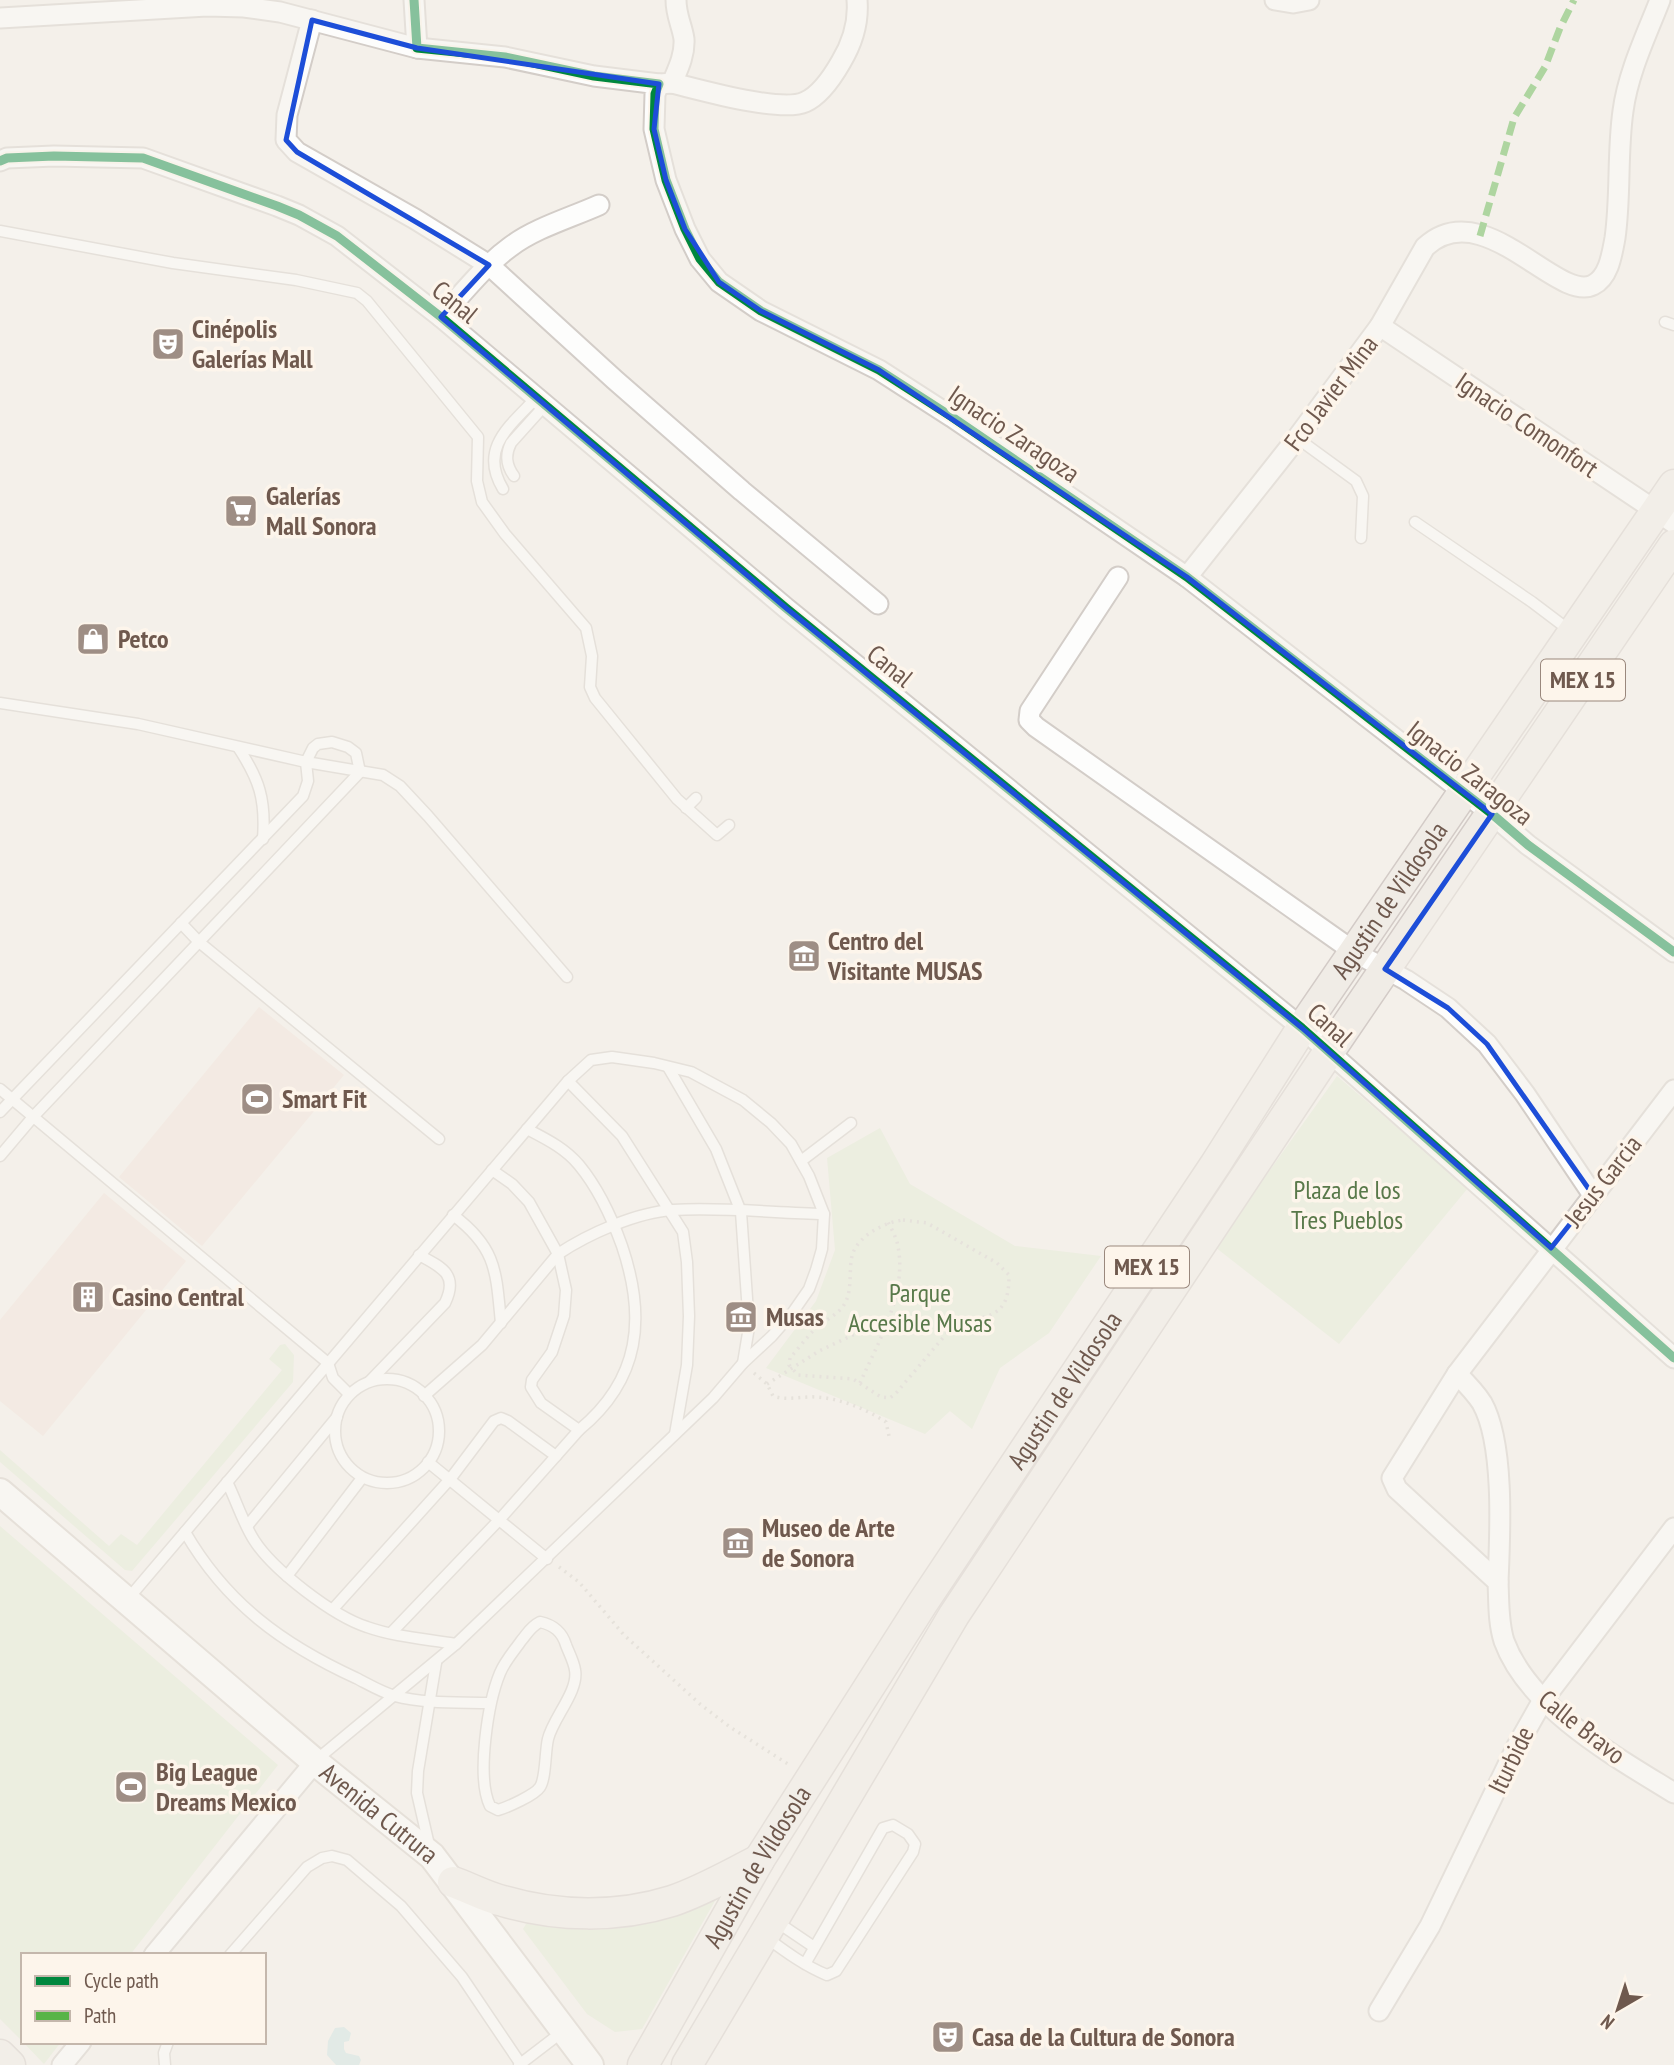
<svg xmlns="http://www.w3.org/2000/svg" width="1674" height="2065" viewBox="0 0 1674 2065" font-family="'PT Sans Narrow',sans-serif">
	<style>
		.commercial { fill: #f1e2db }
		.green { fill: #e2ead6 }
		.water { fill: #cde2e3 }
		.lines { fill: none; stroke-linecap: round; stroke-linejoin: round }
		.lane-casing { stroke: #d3cdc8; stroke-width: 13 }
		.street-casing { stroke: #d3cdc8; stroke-width: 23 }
		.secondary-casing { stroke: #d4cdc6; stroke-width: 30 }
		.primary-casing { stroke: #d3cbc7; stroke-width: 33 }
		.path { stroke: #d5d0cb; stroke-width: 3.5; stroke-dasharray: 2 5; stroke-linecap: butt }
		.lane { stroke: #fdfdfc; stroke-width: 10 }
		.street { stroke: #fdfdfc; stroke-width: 19 }
		.secondary { stroke: #fdfdfc; stroke-width: 26 }
		.primary { stroke: #f0ece6; stroke-width: 30 }
		.quiet { stroke: #59b447; stroke-width: 7; stroke-dasharray: 14 7; stroke-linecap: butt }
		.cycleway-casing { stroke: #fdf5eb; stroke-width: 13 }
		.cycleway { stroke: #00873e; stroke-width: 9 }
		.marked { fill: none; stroke: #1d4ed8; stroke-width: 5; stroke-linejoin: round }
		.labels { text-anchor: middle; stroke-width: 7; stroke-linejoin: round; paint-order: stroke }
		.shield { fill: #fdf5eb; stroke: #9a887d; stroke-width: 2 }
		.shield-label { font-size: 24px; font-weight: bold; fill: #6f594e }
		.street-label { font-size: 26px; fill: #6f594e; stroke: #fdf5eb }
		.poi-label { font-size: 26px; font-weight: bold; fill: #6f594e; stroke: #fdf5eb; text-anchor: start }
		.park-label { font-size: 26px; fill: #59794a; stroke: #fdf5eb }
	</style>
	<rect width="100%" height="100%" fill="#f4f0ea"/>
	<g class="commercial">
		<path d="M259 1007 344 1075 202 1246 119 1177Z"/>
		<path d="M104 1193 186 1261 43 1436 0 1401V1320Z"/>
	</g>
	<g class="green">
		<path d="M1337 1076 1468 1188 1339 1344 1215 1247Z"/>
		<path d="M880 1128 910 1184 1015 1246 1101 1256 1049 1333 1000 1368 972 1429 950 1411 925 1434 766 1368 816 1301 835 1250 827 1158Z"/>
		<path d="M285 1344 294 1355 293 1382 132 1571 125 1570 0 1462V1450L109 1546 121 1534 137 1545 282 1370 269 1359 280 1345Z"/>
		<path d="M0 1526 278 1765 130 1955H23V2042L0 2019Z"/>
		<path d="M716 1899 642 2029 615 2032 587 2014 523 1929 526 1924C553 1925 580 1931 607 1929 645 1926 681 1913 716 1899Z"/>
		<path d="M23 2042H61L44 2064Z"/>
	</g>
	<path class="water" d="M344 2027 351 2033 349 2041 344 2042V2049L346 2053 359 2056 361 2060 359 2065H336L327 2055 328 2041 335 2028Z"/>
	<g class="lines">
		<defs>
			<g id="lane">
				<path d="M0 231 173 263 296 280 357 293 367 301 478 437 477 481 482 502 505 534 586 628 592 656 590 687 595 698 677 799 717 835 729 825"/>
				<path d="M1665 322 1674 325"/>
				<path d="M1297 438 1356 481 1363 496 1361 538"/>
				<path d="M514 476C506 465 505 455 511 443L546 404"/>
				<path d="M503 489C478 448 511 425 537 397"/>
				<path d="M1415 522 1532 602 1569 630"/>
				<path d="M0 703 138 724 306 762 383 775 400 786 428 816 567 977"/>
				<path d="M238 747C259 779 266 799 263 839"/>
				<path d="M686 808 696 798"/>
				<path d="M181 923 199 942 439 1139"/>
				<path d="M668 1067 716 1149 741 1212 749 1327 743 1363"/>
				<path d="M568 1081 622 1136 683 1232 687 1262 689 1316 687 1365 675 1434"/>
				<path d="M0 1089 328 1363 333 1378 349 1394"/>
				<path d="M0 1112 303 796 308 781 306 762 313 748 318 744 332 742 348 747 356 753 360 772"/>
				<path d="M0 1156 33 1117 360 772"/>
				<path d="M801 1161 851 1123"/>
				<path d="M492 1170 512 1184 529 1202 558 1254 566 1290 564 1316 552 1352 532 1380 531 1387 541 1403 579 1430C641 1379 646 1317 622 1246 612 1218 598 1188 579 1165 565 1148 546 1139 527 1129"/>
				<path d="M453 1215C497 1248 496 1272 501 1323"/>
				<circle cx="387" cy="1431" r="52"/>
				<path d="M370 1381 445 1303C459 1274 441 1267 419 1255"/>
				<path d="M424 1396 482 1345 558 1254C588 1234 637 1212 673 1210 723 1207 775 1213 824 1214"/>
				<path d="M556 1456 579 1430"/>
				<path d="M428 1462 547 1559"/>
				<path d="M227 1482C236 1500 243 1523 254 1540 273 1570 333 1616 367 1627 395 1637 427 1639 456 1644"/>
				<path d="M248 1525 337 1417"/>
				<path d="M185 1532C226 1603 282 1644 356 1678 368 1684 381 1692 395 1696 425 1704 459 1702 490 1703"/>
				<path d="M287 1576 362 1478"/>
				<path d="M128 1599 568 1081 591 1060 612 1057 654 1063 691 1072 743 1100 771 1123 791 1144 809 1176 824 1214 822 1249 816 1270 809 1289 793 1312 772 1336 743 1363 713 1398 456 1644 315 1761"/>
				<path d="M333 1609 451 1478 494 1421 501 1418 508 1421 556 1456 500 1519 392 1632"/>
				<path d="M540 1622C554 1625 562 1632 566 1645 569 1653 574 1662 575 1670 579 1691 553 1718 548 1739 545 1751 546 1778 540 1787 535 1795 508 1807 498 1810L490 1806C476 1777 488 1702 500 1673 505 1661 514 1651 521 1641 528 1633 530 1627 540 1622Z"/>
				<path d="M429 1845 417 1793 418 1771 436 1663"/>
				<path d="M777 1922 814 1947"/>
				<path d="M767 1938C786 1952 805 1966 827 1975L836 1971 913 1852 915 1844 908 1834 893 1825 883 1828 805 1964"/>
				<path d="M230 1955 307 1867 322 1858 332 1856 347 1860 401 1906 462 1977 520 2063"/>
				<path d="M165 2065 164 2053 168 2042"/>
				<path d="M519 2065 562 2032"/>
			</g>
			<g id="street">
				<path d="M414 0 417 48 505 57 594 76 659 84 655 94 654 129 666 180 685 229 700 259 719 282 761 311 879 370 952 417 1187 577 1492 814 1528 845 1674 952"/>
				<path d="M1275 0 1293 3 1309 0"/>
				<path d="M0 18 207 6 244 7 280 12 417 48"/>
				<path d="M312 20 287 115 286 140 297 152 415 219 489 265 615 380 742 491 878 604"/>
				<path d="M672 83C701 90 781 113 805 102 821 95 833 76 841 62 853 42 859 23 857 0"/>
				<path d="M660 84 672 83C678 69 685 55 684 39 682 25 676 16 676 0"/>
				<path d="M0 161 7 158 54 156 143 158 277 206 299 215 337 236 441 317 786 608 1302 1028 1674 1358"/>
				<path d="M441 317C463 293 484 266 510 247 535 228 570 218 599 205"/>
				<path d="M1380 326 1674 523"/>
				<path d="M1118 577 1030 711 1029 720 1036 727 1356 953 1406 980 1448 1008 1487 1044 1525 1094 1593 1195"/>
				<path d="M1187 577 1297 438 1380 326 1425 247C1483 193 1557 303 1593 285 1609 277 1612 254 1615 238 1621 196 1617 153 1623 111 1628 73 1646 36 1660 0"/>
				<path d="M1674 1090 1457 1374 1392 1478 1397 1489 1498 1582C1499 1602 1498 1622 1504 1641 1529 1709 1616 1757 1674 1793"/>
				<path d="M1457 1374C1466 1383 1475 1392 1482 1403 1505 1444 1500 1535 1498 1582"/>
				<path d="M154 1955 315 1762"/>
				<path d="M1379 2011 1430 1926 1517 1746 1543 1700 1674 1528"/>
				<path d="M62 2065 81 2042"/>
			</g>
			<g id="secondary">
				<path id="s1" d="M0 1492 315 1762 432 1856 590 2065"/>
			</g>
			<g id="primary">
				<path d="M453 1882C470 1888 486 1897 503 1901 557 1917 618 1918 672 1901 702 1891 731 1874 759 1860"/>
				<path d="M0 2055 10 2065"/>
				<path id="s2" d="M643 2065 759 1860 922 1604 1215 1165 1302 1028 1674 485"/>
				<path d="M687 2065 954 1615 1328 1053 1674 545"/>
			</g>
		</defs>
		<use href="#lane" class="lane-casing"/>
		<use href="#street" class="street-casing"/>
		<use href="#secondary" class="secondary-casing"/>
		<use href="#primary" class="primary-casing"/>
		<g class="path">
			<path d="M903 1220 927 1223 997 1263 1009 1275C1009 1302 1003 1315 975 1319 966 1321 960 1321 953 1326L897 1392 890 1398 881 1397 853 1379 798 1375 789 1365 790 1358C798 1349 806 1338 815 1329 823 1322 833 1317 841 1309 854 1294 848 1273 852 1256 857 1236 885 1222 903 1220Z"/>
			<path d="M754 1373 767 1384 773 1396C787 1401 802 1396 817 1397 842 1399 866 1409 886 1422L889 1436"/>
			<path d="M860 1383C879 1340 909 1291 897 1242 895 1235 891 1228 888 1222"/>
			<path d="M767 1384 819 1351 887 1319"/>
			<path d="M559 1567 579 1582 624 1635 700 1704 730 1727 791 1766"/>
		</g>
		<use href="#lane" class="lane"/>
		<use href="#street" class="street"/>
		<use href="#secondary" class="secondary"/>
		<use href="#primary" class="primary"/>
		<path class="quiet" d="M1480 236 1514 118 1545 67 1560 28 1574 0"/>
		<defs>
			<g id="cycleway">
				<path d="M414 0 417 48 505 57 594 76 659 84 655 94 654 129 666 180 685 229 700 259 719 282 761 311 879 370 952 417 1187 577 1492 814 1528 845 1674 952"/>
				<path d="M0 161 7 158 54 156 143 158 277 206 299 215 337 236 441 317 786 608 1302 1028 1674 1358"/>
			</g>
		</defs>
		<use href="#cycleway" class="cycleway-casing"/>
		<use href="#cycleway" class="cycleway"/>
	</g>
	<path d="M0 0H1674V2065H0ZM312 20 417 48 659 84 654 129 666 180 685 229 719 282 761 311 879 370 1187 577 1492 814 1385 969 1448 1008 1487 1044 1593 1195 1551 1248 1302 1028 786 608 441 317 489 265 297 152 286 140Z" fill="#f4f0ea" fill-opacity=".55" fill-rule="evenodd"/>
	<path class="marked" d="M312 20 417 48 659 84 654 129 666 180 685 229 719 282 761 311 879 370 1187 577 1492 814 1385 969 1448 1008 1487 1044 1593 1195 1551 1248 1302 1028 786 608 441 317 489 265 297 152 286 140Z"/>
	<defs>
		<symbol id="theatre-square" viewBox="-11 -11 22 22"><rect x="-9" y="-9" width="18" height="18" rx="4" fill="#9e8e85" stroke="#fdf5eb"/><path d="M-5-5.5Q0-4 5-5.5V0Q5 5 0 6Q-5 5-5 0ZM-3.3-2.5H-1v1.5H-3.3ZM1-2.5H3.3v1.5H1ZM-2.8 1Q0 5.5 2.8 1Z" fill="#fff"/></symbol>
		<symbol id="supermarket-square" viewBox="-11 -11 22 22"><rect x="-9" y="-9" width="18" height="18" rx="4" fill="#9e8e85" stroke="#fdf5eb"/><path d="M-6-5.5h2.5l.6 2H6L4.5 2H-2.5L-4.4-4H-6ZM-1.5 3.2a1.3 1.3 0 1 0 .1 0ZM3 3.2a1.3 1.3 0 1 0 .1 0Z" fill="#fff"/></symbol>
		<symbol id="shop-square" viewBox="-11 -11 22 22"><rect x="-9" y="-9" width="18" height="18" rx="4" fill="#9e8e85" stroke="#fdf5eb"/><path d="M-5-2.5h2.3a2.7 3.5 0 0 1 5.4 0H5L5.5 6h-11ZM-1.5-2.5h3a1.5 2.3 0 0 0-3 0Z" fill="#fff"/></symbol>
		<symbol id="museum-square" viewBox="-11 -11 22 22"><rect x="-9" y="-9" width="18" height="18" rx="4" fill="#9e8e85" stroke="#fdf5eb"/><path d="M0-6L6-3V-2H-6V-3ZM-5-1h2V3h-2ZM-1-1h2V3h-2ZM3-1h2V3H3ZM-6 4H6V6H-6Z" fill="#fff"/></symbol>
		<symbol id="stadium-square" viewBox="-11 -11 22 22"><rect x="-9" y="-9" width="18" height="18" rx="4" fill="#9e8e85" stroke="#fdf5eb"/><path d="M0-5a6.5 5 0 1 0 0 10a6.5 5 0 1 0 0-10ZM-3.5-1.8h7v3.6h-7Z" fill="#fff"/></symbol>
		<symbol id="building-square" viewBox="-11 -11 22 22"><rect x="-9" y="-9" width="18" height="18" rx="4" fill="#9e8e85" stroke="#fdf5eb"/><path d="M-4-6H4V6H1V3H-1V6H-4ZM-2.5-4.3h1.7v1.8h-1.7ZM.8-4.3h1.7v1.8H.8ZM-2.5-1h1.7V.8h-1.7ZM.8-1h1.7V.8H.8Z" fill="#fff"/></symbol>
	</defs>
	<g fill-rule="evenodd">
		<use href="#theatre-square" x="149" y="325" width="38" height="38"/>
		<use href="#supermarket-square" x="222" y="492" width="38" height="38"/>
		<use href="#shop-square" x="74" y="620" width="38" height="38"/>
		<use href="#museum-square" x="785" y="937" width="38" height="38"/>
		<use href="#stadium-square" x="238" y="1080" width="38" height="38"/>
		<use href="#building-square" x="69" y="1278" width="38" height="38"/>
		<use href="#museum-square" x="722" y="1298" width="38" height="38"/>
		<use href="#museum-square" x="719" y="1524" width="38" height="38"/>
		<use href="#stadium-square" x="112" y="1768" width="38" height="38"/>
		<use href="#theatre-square" x="929" y="2018" width="38" height="38"/>
	</g>
	<g class="labels">
		<g class="shield">
			<rect x="1541" y="659.5" width="84" height="41" rx="5"/>
			<rect x="1105" y="1246.5" width="84" height="41" rx="5"/>
		</g>
		<g class="shield-label">
			<text x="1583" y="688">MEX 15</text>
			<text x="1147" y="1275">MEX 15</text>
		</g>
		<g class="street-label">
			<text transform="translate(455 302) rotate(39)" y="9">Canal</text>
			<text transform="translate(1331 393) rotate(-53)" y="9">Fco Javier Mina</text>
			<text transform="translate(1527 425) rotate(34)" y="9">Ignacio Comonfort</text>
			<text transform="translate(1014 434) rotate(34)" y="9">Ignacio Zaragoza</text>
			<text transform="translate(890 666) rotate(39)" y="9">Canal</text>
			<text transform="translate(1470 773) rotate(38)" y="9">Ignacio Zaragoza</text>
			<text dy="9" stroke="none"><textPath href="#s2" startOffset="1384">Agustin de Vildosola</textPath></text>
			<text transform="translate(1330 1025) rotate(42)" y="9">Canal</text>
			<text transform="translate(1603 1181) rotate(-52)" y="9">Jesus Garcia</text>
			<text dy="9" stroke="none"><textPath href="#s2" startOffset="796">Agustin de Vildosola</textPath></text>
			<text transform="translate(1582 1727) rotate(38)" y="9">Calle Bravo</text>
			<text transform="translate(1511 1760) rotate(-64)" y="9">Iturbide</text>
			<text dy="9" stroke="none"><textPath href="#s1" startOffset="497">Avenida Cutrura</textPath></text>
			<text dy="9" stroke="none"><textPath href="#s2" startOffset="229">Agustin de Vildosola</textPath></text>
		</g>
		<g class="poi-label">
			<text x="192" y="338">Cinépolis<tspan x="192" dy="30">Galerías Mall</tspan></text>
			<text x="266" y="505">Galerías<tspan x="266" dy="30">Mall Sonora</tspan></text>
			<text x="118" y="648">Petco</text>
			<text x="828" y="950">Centro del<tspan x="828" dy="30">Visitante MUSAS</tspan></text>
			<text x="282" y="1108">Smart Fit</text>
			<text x="112" y="1306">Casino Central</text>
			<text x="766" y="1326">Musas</text>
			<text x="762" y="1537">Museo de Arte<tspan x="762" dy="30">de Sonora</tspan></text>
			<text x="156" y="1781">Big League<tspan x="156" dy="30">Dreams Mexico</tspan></text>
			<text x="972" y="2046">Casa de la Cultura de Sonora</text>
		</g>
		<g class="park-label">
			<text x="1347" y="1199">Plaza de los<tspan x="1347" dy="30">Tres Pueblos</tspan></text>
			<text x="920" y="1302">Parque<tspan x="920" dy="30">Accesible Musas</tspan></text>
		</g>
	</g>
	<rect x="21" y="1953" width="245" height="91" fill="#fdf5eb" stroke="#c4b7ac" stroke-width="2"/>
	<rect x="35" y="1976" width="35" height="10" fill="#00873e" stroke="#c4b7ac" stroke-width="2"/>
	<text x="84" y="1988" font-size="21" fill="#6f594e">Cycle path</text>
	<rect x="35" y="2011" width="35" height="10" fill="#59b447" stroke="#c4b7ac" stroke-width="2"/>
	<text x="84" y="2023" font-size="21" fill="#6f594e">Path</text>
	<g transform="translate(1618 2009) rotate(219)" stroke="#fdf5eb" stroke-width="5" paint-order="stroke">
	<path d="M0-5L12 26L0 18L-12 26Z" fill="#6f594e"/>
	<text y="-10" font-size="19" font-weight="bold" text-anchor="middle" fill="#6f594e">N</text>
	</g>
</svg>
